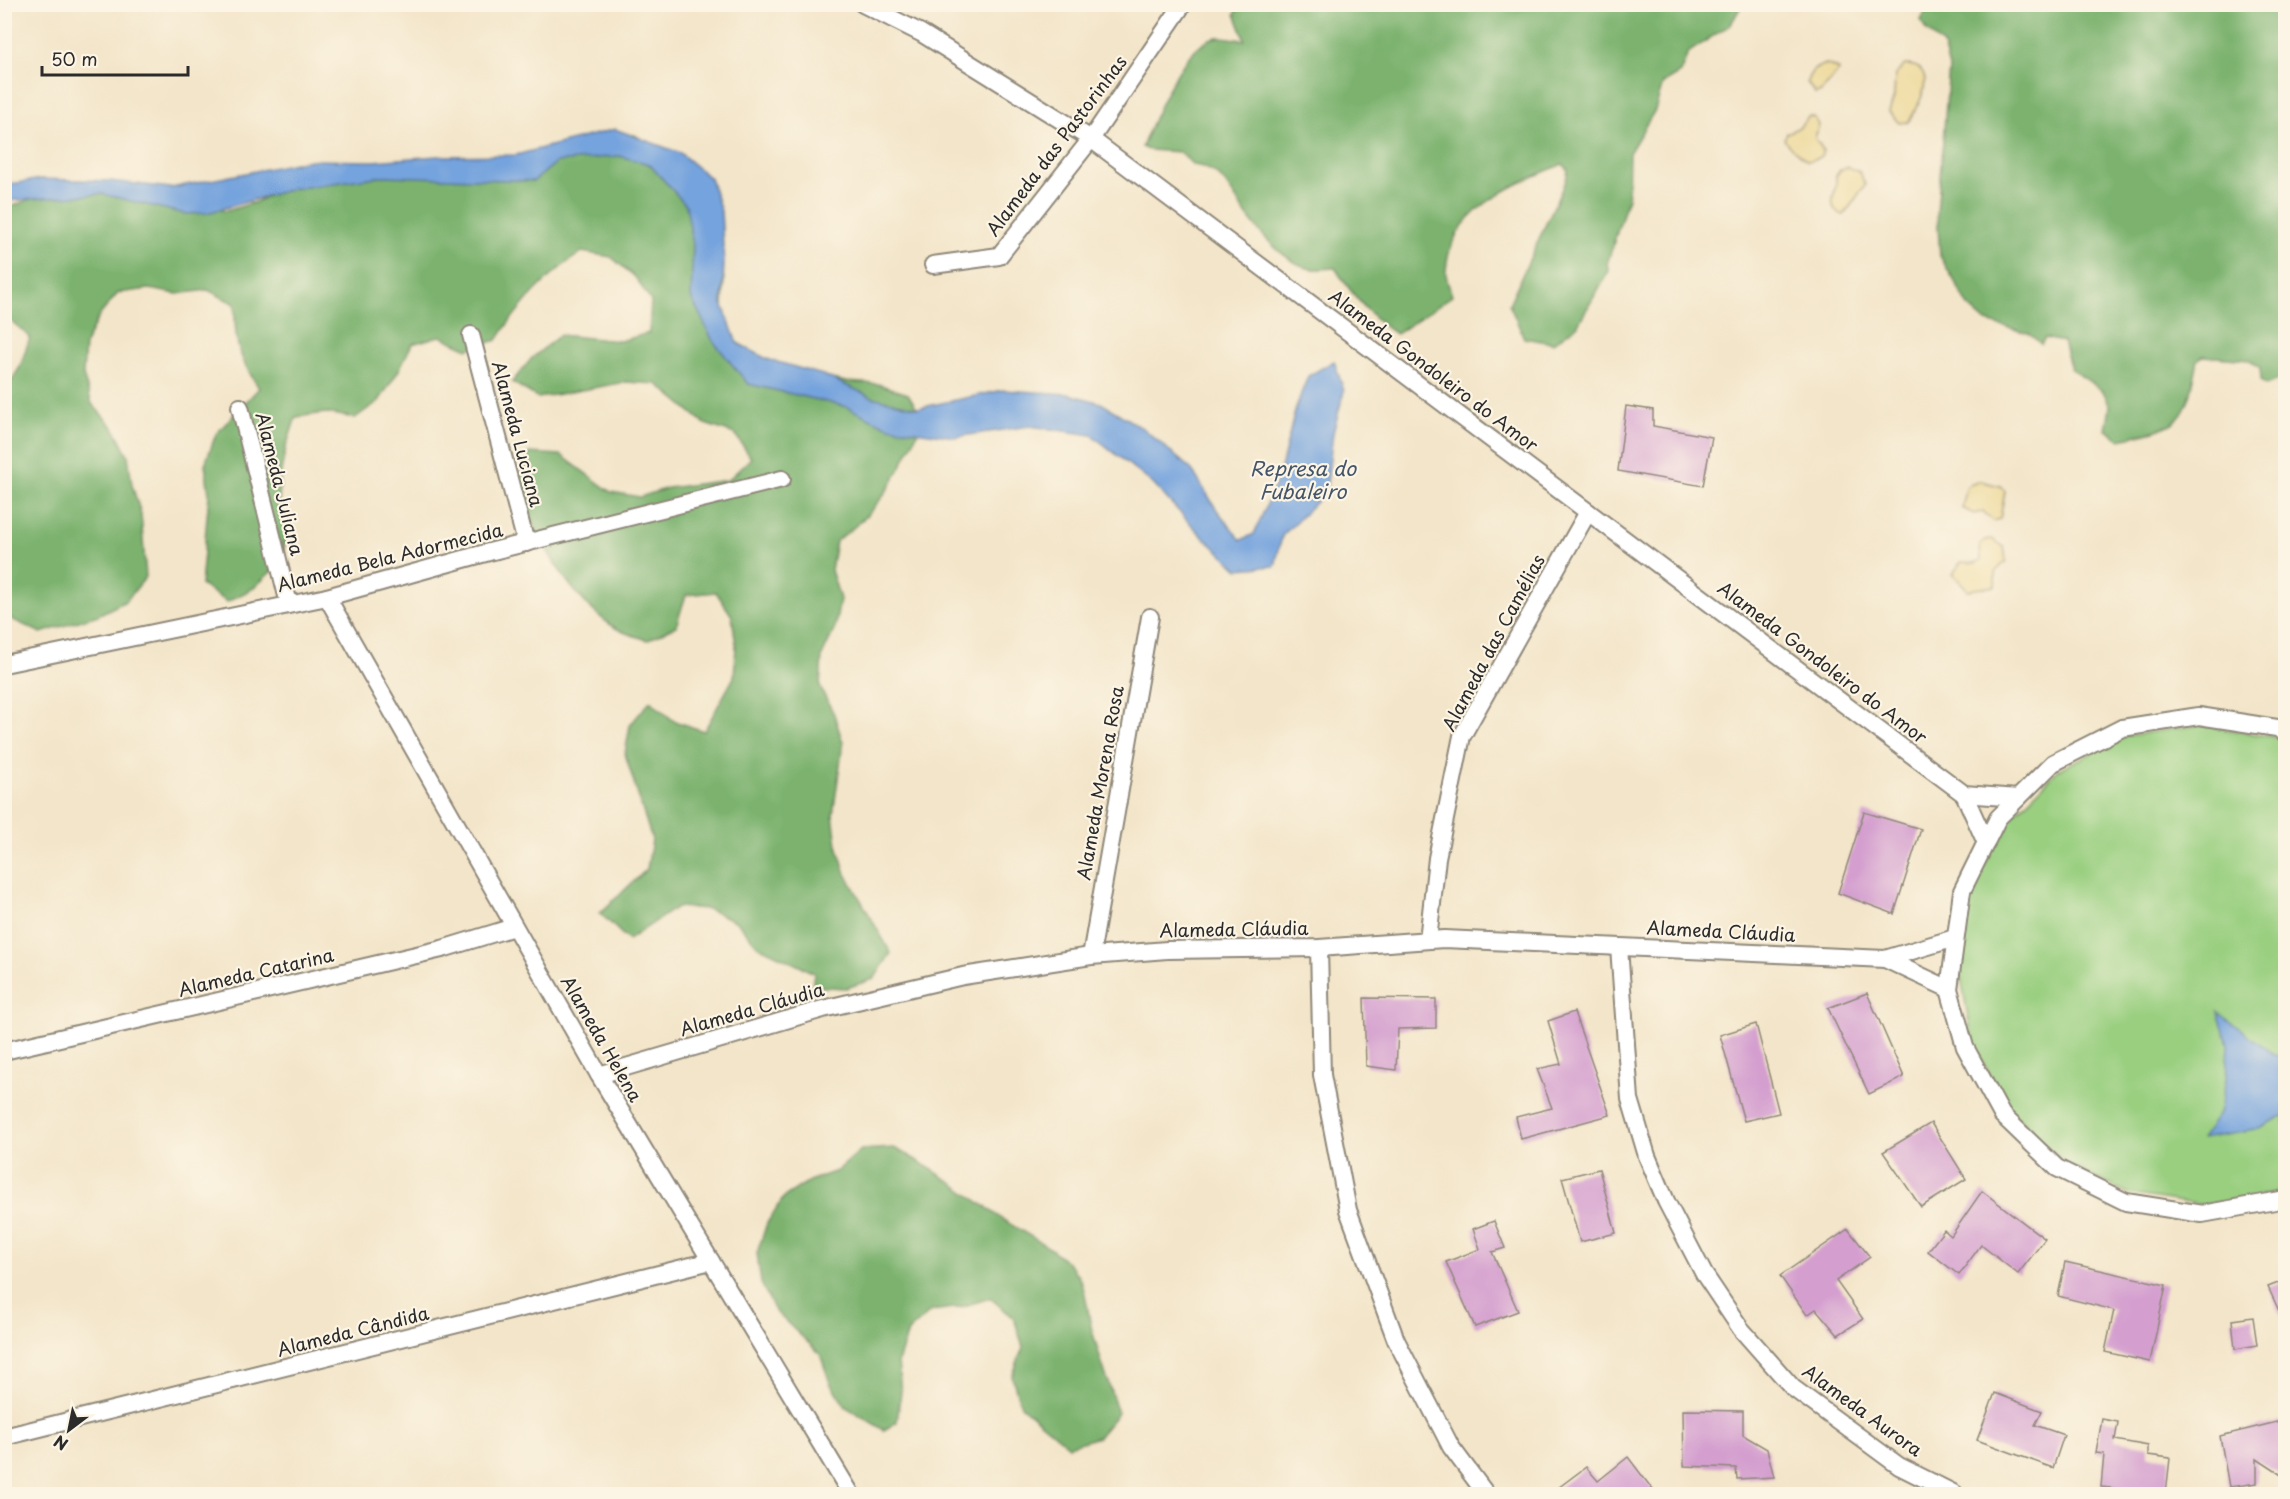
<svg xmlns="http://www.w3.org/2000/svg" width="2290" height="1499" viewBox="0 0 2290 1499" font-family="'Playpen Sans',sans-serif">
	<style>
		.green { fill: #9acf80; stroke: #627d56; stroke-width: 1.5 }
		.forest { fill: #7bb26e; stroke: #536e4c; stroke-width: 1.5 }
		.sand { fill: #eeda9e; stroke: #8c8264; stroke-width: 1.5 }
		.water { fill: #74a3dd; stroke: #506784; stroke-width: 1.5 }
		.building { fill: #d49fcf }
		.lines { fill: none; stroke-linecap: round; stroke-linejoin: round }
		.street-casing { stroke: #8f887a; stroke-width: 20 }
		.street { stroke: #fff; stroke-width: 16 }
		.labels { text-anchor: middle; stroke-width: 4.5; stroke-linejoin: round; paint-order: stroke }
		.street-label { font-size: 18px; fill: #2b2b2b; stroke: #fcf5e5 }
		.water-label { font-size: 20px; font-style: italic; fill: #455569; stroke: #fcf5e5 }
	</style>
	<rect width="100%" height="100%" fill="#fcf5e5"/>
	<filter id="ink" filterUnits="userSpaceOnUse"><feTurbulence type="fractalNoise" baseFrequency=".0167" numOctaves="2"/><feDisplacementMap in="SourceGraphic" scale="12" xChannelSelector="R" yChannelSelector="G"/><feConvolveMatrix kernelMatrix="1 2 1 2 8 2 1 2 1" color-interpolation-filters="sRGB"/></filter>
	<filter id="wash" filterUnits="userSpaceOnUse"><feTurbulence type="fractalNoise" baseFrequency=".008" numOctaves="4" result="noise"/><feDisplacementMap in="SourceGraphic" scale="24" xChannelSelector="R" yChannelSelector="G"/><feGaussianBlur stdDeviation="1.35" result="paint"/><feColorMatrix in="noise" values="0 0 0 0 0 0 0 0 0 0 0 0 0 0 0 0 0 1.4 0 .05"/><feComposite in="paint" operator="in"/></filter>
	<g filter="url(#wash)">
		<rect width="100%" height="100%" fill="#f3e5c9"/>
		<path class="green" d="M2200 725 2274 737 2285 742V1188L2275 1193 2202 1205 2129 1194 2062 1161 2009 1109 1973 1044 1960 972 1970 894 2005 824 2058 770 2125 736Z"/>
		<g class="forest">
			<path d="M1930 4 2285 5V377L2266 385 2261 381 2260 368 2250 360 2203 356 2198 360C2185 424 2185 425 2120 439L2106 430 2110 406 2103 391 2071 369 2063 342 2045 338 2041 344 2028 333 1986 322 1970 308 1940 256 1937 213 1949 68 1943 45 1926 30 1921 20Z"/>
			<path d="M1239 5V4L1742 5 1731 24 1688 53 1680 73 1663 83 1655 110 1629 153 1628 198 1607 264 1609 271 1577 326 1553 343 1524 338 1509 304 1566 180 1568 170 1563 164C1515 184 1450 209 1446 270 1445 278 1450 288 1452 296L1396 334C1371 318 1351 293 1335 268 1327 268 1315 271 1307 268 1283 259 1263 237 1248 217 1231 195 1224 168 1193 165L1180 152 1149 150 1142 147C1153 120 1184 41 1217 37 1226 36 1237 40 1245 40L1235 14Z"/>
			<path d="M603 133 635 135 661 151 717 220 724 280 723 311 732 340 786 370 847 382 878 384 908 394 924 419C900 470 885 508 836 541L831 570 840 599 835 628 822 656 820 687 834 714 843 743 833 815 837 845 846 874 891 953 874 979 846 988 812 986 814 973 758 946 737 922 708 909 677 907 628 940 600 913 647 869 652 840 625 754 630 725 650 701 674 721 704 731 734 677 736 646 732 616 716 592 686 595 676 626 648 640C638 637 626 634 617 629 570 600 532 532 516 481L530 453 561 455 611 492 640 497 668 488 728 480 751 458 735 434 705 424 657 384 626 382 538 398 512 382 532 358 560 335 620 341 649 333 651 301 635 277 611 257 582 252C546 276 520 304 497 340L468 349 440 336 412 344 398 372 379 401 355 418 326 413 296 417 286 447 280 476 279 507 288 536 277 566 254 588 227 602 201 585 209 494 205 464 216 434 259 388C238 357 234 341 235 304L208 290 177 294 149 289 118 293 99 316 85 344 83 375 92 404 114 428 128 455 132 485 141 514 146 577 126 601 98 615 41 633 9 618 5 601V391L20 367 30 337 5 316V209L44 194 74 190 227 211 256 202 311 173 523 172Z"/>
			<path d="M894 1148C932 1167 964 1191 998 1216 1022 1233 1054 1246 1073 1269 1088 1287 1086 1308 1092 1330 1100 1358 1109 1385 1118 1413L1098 1437 1069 1446 1021 1406 1012 1377 1023 1347 1014 1318 990 1298 961 1307 931 1311 908 1332 898 1362 901 1392 897 1422 884 1430 846 1407 830 1383 820 1354 775 1311 761 1283 757 1253 767 1223 784 1197 809 1181 837 1171 861 1150Z"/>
		</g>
		<g class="sand">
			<path d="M1827 64 1839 70 1821 92 1815 94 1807 82C1810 71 1816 67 1827 64Z"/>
			<path d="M1905 65C1941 64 1919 107 1908 122L1899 123 1889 112 1894 97 1895 75Z"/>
			<path d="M1809 116 1815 118 1819 125 1815 138 1823 150 1821 157 1808 161 1788 145 1784 139 1787 133 1800 127Z"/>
			<path d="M1847 167 1860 172 1865 185 1844 215C1822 208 1839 190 1836 176L1840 170Z"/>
			<path d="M1980 481 2000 486 2005 491 2000 519 1993 521 1983 511 1974 514 1962 508 1967 486Z"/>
			<path d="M1992 539 2004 547 2006 561 1995 572V586L1968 590 1953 574 1961 562 1975 563 1981 560 1980 545 1985 540Z"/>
		</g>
		<g class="water">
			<path d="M615 129 680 153 710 178 721 211 724 263 722 303 737 343 767 359 823 375 872 397 918 408 1003 390 1069 394 1101 403 1144 429 1192 470 1217 510 1241 540 1254 534 1279 476 1296 407 1308 376 1334 361 1344 391 1333 433 1326 492 1282 536 1275 566 1238 569 1203 537 1153 484 1092 435 1030 426 955 437 889 427 844 406 748 384 713 341 691 297 693 245 686 205 649 164 619 156 557 162 534 181 384 176 292 189 207 213 185 214 102 194 5 201V185L41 179 110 181 171 188 310 160 373 161 438 156 516 155Z"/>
			<path d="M2218 1012 2274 1054 2285 1056V1115L2255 1130 2201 1139 2219 1114 2226 1080 2228 1044Z"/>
		</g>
		<g id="blocks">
			<g class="building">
				<path d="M1626 406 1653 410V426L1712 437 1703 486 1618 471Z"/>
				<path d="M1864 812 1921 829 1894 914 1838 893Z"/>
				<path d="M1867 993 1904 1077 1869 1094 1828 1008Z"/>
				<path d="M1364 998 1436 999V1028L1398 1029 1396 1070 1366 1066Z"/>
				<path d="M1574 1012 1610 1115 1521 1139 1516 1117 1552 1108 1537 1069 1561 1064 1548 1021Z"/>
				<path d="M1756 1024 1779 1113 1744 1121 1720 1035Z"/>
				<path d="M1931 1123 1966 1179 1921 1207 1883 1152Z"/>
				<path d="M1599 1169 1616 1233 1580 1242 1562 1178Z"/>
				<path d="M1982 1191 2045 1239 2018 1274 1981 1245 1959 1275 1928 1251 1944 1230 1951 1236Z"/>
				<path d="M1494 1221 1505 1248 1492 1252 1518 1311 1475 1327 1446 1262 1480 1249 1473 1229Z"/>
				<path d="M1848 1229 1870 1257 1836 1281 1863 1319 1838 1335 1816 1309 1807 1315 1780 1276Z"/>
				<path d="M2065 1262 2166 1285 2150 1362 2105 1352 2114 1310 2058 1296Z"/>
				<path d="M2286 1280V1326L2268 1287Z"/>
				<path d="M2253 1317 2257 1345 2235 1349 2232 1320Z"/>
				<path d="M1995 1393 2042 1411 2035 1425 2064 1435 2053 1468 1977 1440Z"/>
				<path d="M1683 1410 1743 1411V1435L1767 1449 1774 1477 1737 1479 1736 1468 1684 1466Z"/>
				<path d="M2102 1419 2118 1422 2115 1440 2148 1446V1455L2170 1458 2166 1494 2101 1487 2104 1454 2096 1453Z"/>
				<path d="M2281 1421 2286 1454V1478L2257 1459V1483L2229 1487 2220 1436Z"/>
				<path d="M1628 1457 1656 1494H1550L1586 1467 1598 1481Z"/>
			</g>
		</g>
	</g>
	<g filter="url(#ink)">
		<use href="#blocks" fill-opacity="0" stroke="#8f887a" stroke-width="1.5"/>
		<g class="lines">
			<defs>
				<g id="street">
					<path d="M863 4 921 33 1091 139 1964 794 1986 843"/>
					<path d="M933 265 999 256 1091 139 1183 4"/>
					<path d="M471 335 526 543"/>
					<path d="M240 407 289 604"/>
					<path d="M327 597 599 1075 851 1494"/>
					<path d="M4 664 327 597 489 552 782 479"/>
					<path d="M2286 733 2277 728 2199 716 2122 728 2053 763 1998 818 1962 891 1949 989 1965 1047 2002 1115 2057 1168 2126 1202 2202 1214 2286 1199"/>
					<path d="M1964 794 2018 798"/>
					<path d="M1428 940 1437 858 1462 736 1588 512"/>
					<path d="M1619 947 1630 1099 1647 1156 1666 1201 1704 1274 1741 1329 1793 1388 1899 1466 1955 1494"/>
					<path d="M1319 948 1322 1075 1348 1210 1396 1340 1451 1447 1486 1494"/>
					<path d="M1091 956 1150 617"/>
					<path d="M1885 959 1949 989"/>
					<path d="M4 1051 442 949 514 927"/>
					<path d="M599 1075 823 1009 963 976 1091 956 1167 950 1319 948 1444 939 1885 959 1955 938"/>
					<path d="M4 1437 711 1261"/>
				</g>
			</defs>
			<use href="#street" class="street-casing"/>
			<use href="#street" class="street"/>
		</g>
	</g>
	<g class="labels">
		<g class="street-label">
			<text transform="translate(1057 146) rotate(-53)" y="6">Alameda das Pastorinhas</text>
			<text transform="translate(1433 371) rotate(37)" y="6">Alameda Gondoleiro do Amor</text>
			<text transform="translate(517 434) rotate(75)" y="6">Alameda Luciana</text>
			<text transform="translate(279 484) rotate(76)" y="6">Alameda Juliana</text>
			<text transform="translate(390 558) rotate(-14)" y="6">Alameda Bela Adormecida</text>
			<text transform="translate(1494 643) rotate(-62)" y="6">Alameda das Camélias</text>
			<text transform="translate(1822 663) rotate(37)" y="6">Alameda Gondoleiro do Amor</text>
			<text transform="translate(1101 783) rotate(-80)" y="6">Alameda Morena Rosa</text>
			<text transform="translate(1234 930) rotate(-1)" y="6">Alameda Cláudia</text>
			<text transform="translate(1721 932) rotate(3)" y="6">Alameda Cláudia</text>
			<text transform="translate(256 973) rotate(-13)" y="6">Alameda Catarina</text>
			<text transform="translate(752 1010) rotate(-16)" y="6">Alameda Cláudia</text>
			<text transform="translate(601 1039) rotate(60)" y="6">Alameda Helena</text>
			<text transform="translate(353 1332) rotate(-14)" y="6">Alameda Cândida</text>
			<text transform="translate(1862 1411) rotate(36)" y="6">Alameda Aurora</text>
		</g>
		<g class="water-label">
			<text x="1303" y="476">Represa do<tspan x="1303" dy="23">Fubaleiro</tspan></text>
		</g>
	</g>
	<rect width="2290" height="1499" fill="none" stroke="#fcf5e5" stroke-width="24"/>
	<g transform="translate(69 1430) rotate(212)" stroke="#fcf5e5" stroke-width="4.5" paint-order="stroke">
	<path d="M0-4.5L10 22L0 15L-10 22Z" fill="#2b2b2b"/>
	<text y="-9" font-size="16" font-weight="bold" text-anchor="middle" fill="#2b2b2b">N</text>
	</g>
	<path d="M42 66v9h146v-9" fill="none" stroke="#2b2b2b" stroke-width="3"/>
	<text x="51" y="66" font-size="18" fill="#2b2b2b" stroke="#fcf5e5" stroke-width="4.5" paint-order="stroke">50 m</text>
</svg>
